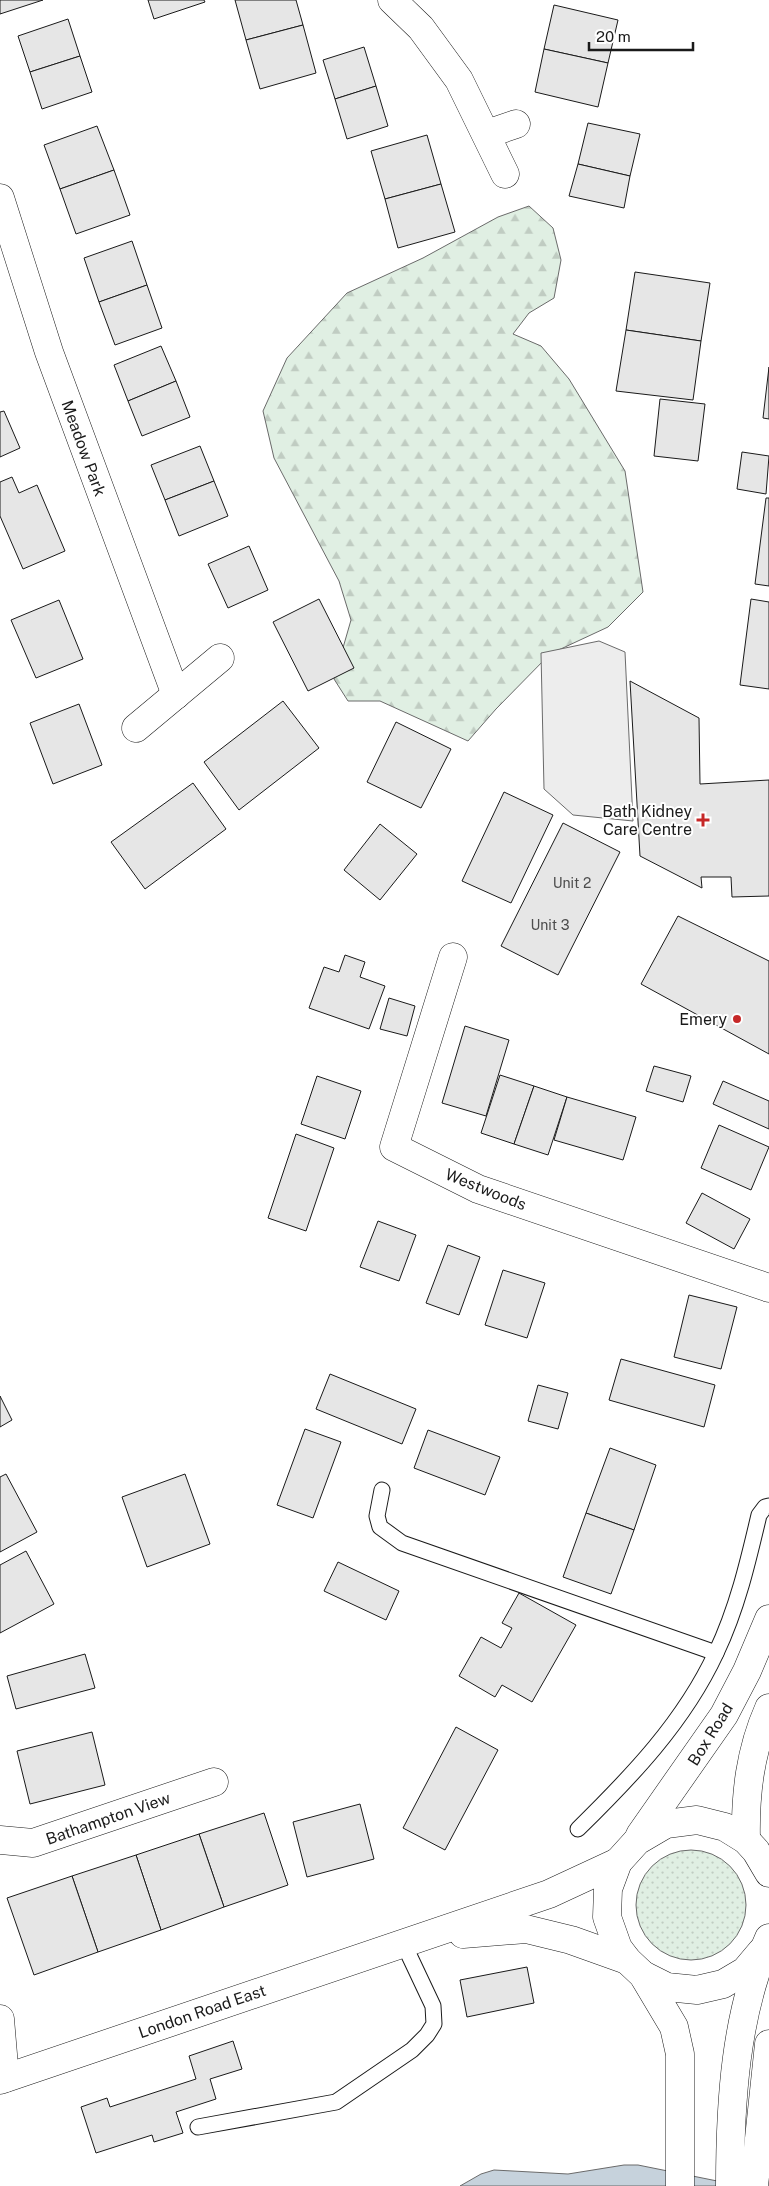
<svg xmlns="http://www.w3.org/2000/svg" width="769" height="2186" viewBox="0 0 769 2186" font-family="'Public Sans',sans-serif">
	<style>
		.grass { fill: url(#grass-dots); stroke: #6a6a6a }
		.forest { fill: url(#forest-firs); stroke: #6a6a6a }
		.parking { fill: #ededed; stroke: #6a6a6a }
		.water { fill: #c6d2dc; stroke: #6a6a6a }
		.building { fill: #e6e6e6; stroke: #1a1a1a }
		.lines { fill: none; stroke-linecap: round; stroke-linejoin: round }
		.lane-casing { stroke: #1a1a1a; stroke-width: 17 }
		.street-casing { stroke: #1a1a1a; stroke-width: 29 }
		.secondary-casing { stroke: #1a1a1a; stroke-width: 29 }
		.primary-casing { stroke: #1a1a1a; stroke-width: 29 }
		.highway-casing { stroke: #1a1a1a; stroke-width: 29 }
		.lane { stroke: #fff; stroke-width: 15 }
		.street { stroke: #fff; stroke-width: 28 }
		.secondary { stroke: #fff; stroke-width: 28 }
		.primary { stroke: #fff; stroke-width: 28 }
		.highway { stroke: #fff; stroke-width: 28 }
		.poi-dot { fill: #c62828; stroke: #fff; stroke-width: 2 }
		.labels { text-anchor: middle; stroke-width: 4; stroke-linejoin: round; paint-order: stroke }
		.number-label { font-size: 14px; fill: #4d4d4d }
		.street-label { font-size: 16px; fill: #1a1a1a; stroke: #fff }
		.poi-label { font-size: 16px; fill: #1a1a1a; stroke: #fff; text-anchor: end }
	</style>
	<defs>
		<pattern id="grass-dots" width="8" height="8" patternUnits="userSpaceOnUse" patternTransform="scale(1.25)"><rect width="8" height="8" fill="#e0efe3"/><path d="M2 2h.1M6 6h.1" fill="none" stroke="#c0ccc2" stroke-width="1.8" stroke-linecap="round"/></pattern>
		<pattern id="forest-firs" width="22" height="20" patternUnits="userSpaceOnUse" patternTransform="scale(1.25)"><rect width="22" height="20" fill="#e0efe3"/><path d="M5 1l3.5 6h-7zM16 11l3.5 6h-7z" fill="#c0ccc2"/></pattern>
	</defs>
	<rect width="100%" height="100%" fill="#fff"/>
	<circle class="grass" cx="691" cy="1905" r="55"/>
	<path class="forest" d="M529 206 553 228 561 260 554 298 529 313 513 334 541 346 569 379 625 471 643 592 608 627 550 654 496 709 468 741 380 701H348L334 679 351 620 339 581 274 458 263 411 287 358 347 293 423 258 498 217Z"/>
	<path class="parking" d="M599 641 625 652 633 821 573 815 544 789 541 653Z"/>
	<path class="water" d="M624 2165H638L742 2186H460L481 2174 494 2170 568 2174Z"/>
	<g class="building">
		<path d="M0 0H43L0 14Z"/>
		<path d="M148 0H204L205 2 154 19Z"/>
		<path d="M235 0H296L303 25 246 40Z"/>
		<path d="M554 5 618 20 608 63 544 49Z"/>
		<path d="M68 19 80 56 30 72 18 36Z"/>
		<path d="M303 25 316 73 260 89 246 40Z"/>
		<path d="M364 47 376 86 335 99 323 60Z"/>
		<path d="M544 49 608 63 598 107 535 92Z"/>
		<path d="M80 56 92 92 42 109 30 72Z"/>
		<path d="M376 86 388 126 347 139 335 99Z"/>
		<path d="M588 123 640 134 630 176 578 164Z"/>
		<path d="M97 126 114 170 60 189 44 145Z"/>
		<path d="M427 135 441 184 385 199 371 151Z"/>
		<path d="M578 164 630 176 624 208 569 196Z"/>
		<path d="M114 170 130 215 76 234 60 189Z"/>
		<path d="M441 184 455 232 398 248 385 199Z"/>
		<path d="M132 241 147 285 99 302 84 258Z"/>
		<path d="M635 272 710 283 701 341 626 330Z"/>
		<path d="M147 285 162 328 115 345 99 302Z"/>
		<path d="M626 330 701 341 693 400 616 391Z"/>
		<path d="M161 346 176 381 128 401 114 365Z"/>
		<path d="M769 367V419L763 418Z"/>
		<path d="M176 381 190 417 142 436 128 401Z"/>
		<path d="M660 399 705 404 698 461 654 456Z"/>
		<path d="M4 411 20 448 0 457V412Z"/>
		<path d="M200 446 214 481 165 500 151 465Z"/>
		<path d="M742 452 769 456 766 494 737 489Z"/>
		<path d="M12 477 19 493 37 485 65 551 23 569 0 516V482Z"/>
		<path d="M214 481 228 516 179 536 165 500Z"/>
		<path d="M766 498H769V586L755 584Z"/>
		<path d="M249 546 268 590 228 608 208 564Z"/>
		<path d="M319 599 354 668 308 691 273 622Z"/>
		<path d="M751 599 769 602V689L740 685Z"/>
		<path d="M59 600 83 659 36 678 11 620Z"/>
		<path d="M630 681 699 718 700 784 769 780V896L732 897 731 877H701L702 888 640 856Z"/>
		<path d="M283 701 319 748 239 810 204 762Z"/>
		<path d="M79 704 102 765 53 784 30 723Z"/>
		<path d="M396 722 451 749 421 808 367 782Z"/>
		<path d="M193 783 226 829 145 889 111 842Z"/>
		<path d="M504 792 553 815 511 903 462 881Z"/>
		<path d="M563 823 620 852 558 975 501 946Z"/>
		<path d="M380 824 417 854 380 900 344 870Z"/>
		<path d="M678 916 769 961V1054L641 984Z"/>
		<path d="M345 955 365 962 360 977 385 986 369 1029 309 1008 324 967 339 972Z"/>
		<path d="M389 998 415 1006 407 1036 380 1029Z"/>
		<path d="M465 1026 509 1040 486 1116 442 1103Z"/>
		<path d="M654 1066 691 1076 683 1102 646 1091Z"/>
		<path d="M500 1075 534 1086 514 1144 481 1133Z"/>
		<path d="M317 1076 361 1091 345 1139 301 1124Z"/>
		<path d="M723 1081 769 1101V1129L713 1104Z"/>
		<path d="M534 1086 567 1097 548 1155 514 1144Z"/>
		<path d="M567 1097 636 1117 623 1160 554 1140Z"/>
		<path d="M719 1125 769 1147 751 1190 701 1168Z"/>
		<path d="M296 1134 334 1148 306 1231 268 1218Z"/>
		<path d="M702 1193 750 1219 734 1249 686 1223Z"/>
		<path d="M378 1221 416 1235 399 1281 360 1267Z"/>
		<path d="M448 1245 480 1257 459 1315 426 1303Z"/>
		<path d="M503 1270 545 1283 527 1338 485 1325Z"/>
		<path d="M689 1295 737 1307 721 1369 674 1357Z"/>
		<path d="M621 1359 715 1385 704 1427 609 1400Z"/>
		<path d="M330 1374 416 1409 402 1444 316 1409Z"/>
		<path d="M538 1385 568 1393 558 1429 528 1421Z"/>
		<path d="M0 1396 12 1420 0 1427Z"/>
		<path d="M305 1429 341 1442 313 1518 277 1505Z"/>
		<path d="M428 1430 500 1457 485 1495 414 1468Z"/>
		<path d="M610 1448 656 1465 634 1530 586 1513Z"/>
		<path d="M6 1474 37 1532 0 1552V1477Z"/>
		<path d="M185 1474 210 1544 147 1567 122 1497Z"/>
		<path d="M586 1513 634 1530 611 1594 563 1577Z"/>
		<path d="M26 1551 54 1604 0 1633V1565Z"/>
		<path d="M338 1562 399 1591 386 1620 324 1591Z"/>
		<path d="M519 1593 576 1625 532 1702 502 1685 495 1697 459 1676 481 1637 501 1648 512 1628 502 1623Z"/>
		<path d="M85 1654 95 1688 16 1709 7 1676Z"/>
		<path d="M456 1727 498 1750 445 1850 403 1828Z"/>
		<path d="M92 1732 105 1785 30 1804 17 1751Z"/>
		<path d="M360 1804 374 1859 307 1877 293 1822Z"/>
		<path d="M264 1813 288 1885 224 1907 199 1834Z"/>
		<path d="M199 1834 224 1907 161 1930 136 1855Z"/>
		<path d="M136 1855 161 1930 98 1952 72 1876Z"/>
		<path d="M72 1876 98 1952 34 1975 7 1898Z"/>
		<path d="M527 1967 534 2003 467 2017 460 1980Z"/>
		<path d="M233 2041 242 2069 210 2079 216 2099 176 2112 183 2133 154 2142 152 2135 96 2153 81 2107 107 2098 110 2107 196 2079 189 2056Z"/>
	</g>
	<g class="lines">
		<defs>
			<g id="lane">
				<path d="M382 1490 377 1516 380 1527 402 1543 716 1653"/>
				<path d="M578 1829C631 1777 684 1722 716 1653 737 1609 748 1562 759 1515L765 1507 769 1506"/>
				<path d="M198 2127 336 2102 412 2050 427 2035 434 2024 433 2006 408 1953"/>
			</g>
			<g id="street">
				<path d="M392 0 421 28 459 80 505 174"/>
				<path d="M487 134 516 124"/>
				<path d="M0 198 49 352 176 695"/>
				<path d="M136 728 220 658"/>
				<path d="M453 957 394 1147 478 1189 769 1288"/>
				<path d="M0 1840 33 1843 214 1782"/>
				<path d="M0 2019 5 2078"/>
			</g>
			<g id="secondary">
				<path d="M463 1934 526 1929 571 1940 627 1960"/>
				<path d="M0 2080 549 1894 618 1862"/>
			</g>
			<path id="primary" d="M754 2186 769 2044"/>
			<g id="highway">
				<path d="M640 1835 724 1715 747 1671 769 1619"/>
				<path d="M746 1840C745 1794 750 1751 769 1708"/>
				<path d="M643 1975 667 1987 697 1990 723 1984 745 1971 761 1952"/>
				<path d="M680 2186V2054L674 2027 643 1975 627 1960 618 1948 607 1917 608 1889 618 1862 637 1841 666 1824 697 1820 725 1827 746 1840 756 1851 769 1873"/>
				<path d="M730 2186C730 2103 735 2014 769 1938"/>
			</g>
		</defs>
		<use href="#lane" class="lane-casing"/>
		<use href="#street" class="street-casing"/>
		<use href="#secondary" class="secondary-casing"/>
		<use href="#primary" class="primary-casing"/>
		<use href="#highway" class="highway-casing"/>
		<use href="#lane" class="lane"/>
		<use href="#street" class="street"/>
		<use href="#secondary" class="secondary"/>
		<use href="#primary" class="primary"/>
		<use href="#highway" class="highway"/>
	</g>
	<g class="poi-dot">
		<path d="M700.5 812.5h5v5h5v5h-5v5h-5v-5h-5v-5h5z"/>
		<circle cx="737" cy="1019" r="5"/>
	</g>
	<g class="labels">
		<g class="number-label">
			<text x="572" y="888">Unit 2</text>
			<text x="550" y="930">Unit 3</text>
		</g>
		<g class="street-label">
			<text transform="translate(84 448) rotate(70)" y="6">Meadow Park</text>
			<text transform="translate(486 1189) rotate(22)" y="6">Westwoods</text>
			<text transform="translate(710 1734) rotate(-58)" y="6">Box Road</text>
			<text transform="translate(108 1818) rotate(-19)" y="6">Bathampton View</text>
			<text transform="translate(202 2011) rotate(-19)" y="6">London Road East</text>
		</g>
		<g class="poi-label">
			<text x="692" y="817">Bath Kidney<tspan x="692" dy="18">Care Centre</tspan></text>
			<text x="727" y="1025">Emery</text>
		</g>
	</g>
	<path d="M589 42v8h104v-8" fill="none" stroke="#1a1a1a" stroke-width="2.5"/>
	<text x="596" y="42" font-size="15" fill="#1a1a1a" stroke="#ffffff" stroke-width="4" paint-order="stroke">20 m</text>
</svg>
